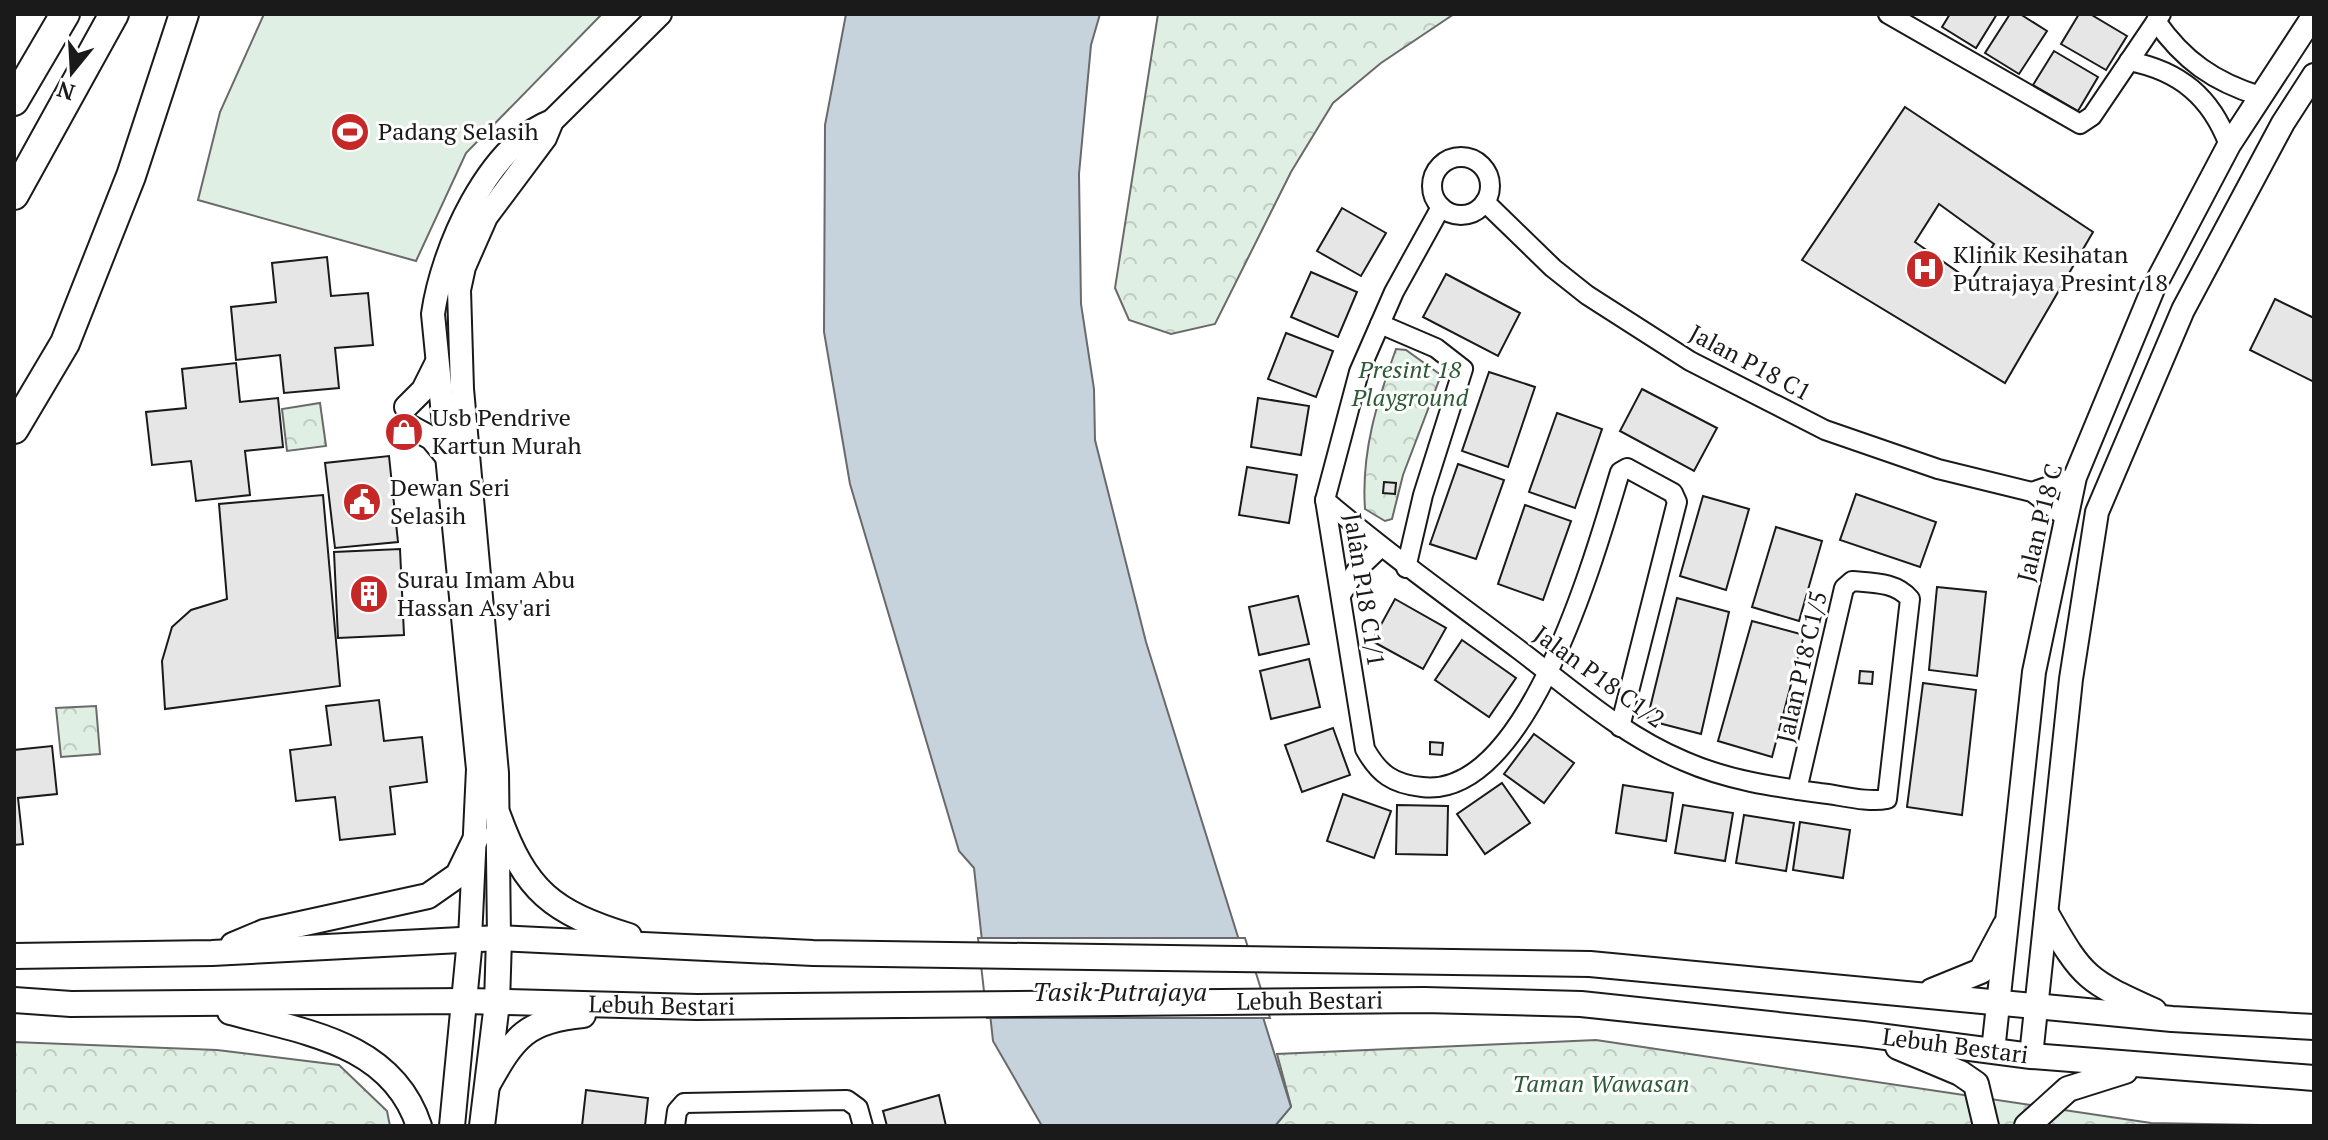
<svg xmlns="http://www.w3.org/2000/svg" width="2328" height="1140" viewBox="0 0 2328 1140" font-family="'PT Serif',serif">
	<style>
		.grass { fill: #e0efe3; stroke: #6a6a6a; stroke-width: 2 }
		.forest { fill: url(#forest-crowns); stroke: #6a6a6a; stroke-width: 2 }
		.water { fill: #c6d2dc; stroke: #6a6a6a; stroke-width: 2 }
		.pier { fill: #fff; stroke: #6a6a6a; stroke-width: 2 }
		.building { fill: #e6e6e6; stroke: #1a1a1a; stroke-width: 2; fill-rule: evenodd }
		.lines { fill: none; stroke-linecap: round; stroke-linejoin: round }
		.minor-casing { stroke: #1a1a1a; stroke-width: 22 }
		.tertiary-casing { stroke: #1a1a1a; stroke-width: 26 }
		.secondary-casing { stroke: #1a1a1a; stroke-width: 28 }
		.primary-casing { stroke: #1a1a1a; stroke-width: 32 }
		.minor { stroke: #fff; stroke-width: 18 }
		.tertiary { stroke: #fff; stroke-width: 22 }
		.secondary { stroke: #fff; stroke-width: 24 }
		.primary { stroke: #fff; stroke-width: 28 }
		.labels { text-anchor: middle; stroke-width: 6; stroke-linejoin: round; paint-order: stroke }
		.poi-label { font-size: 24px; fill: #1a1a1a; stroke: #fff; text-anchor: start }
		.street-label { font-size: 24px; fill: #1a1a1a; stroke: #fff }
		.park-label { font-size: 24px; font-style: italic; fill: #2b5a34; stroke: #fff }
		.water-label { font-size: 26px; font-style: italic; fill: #1a1a1a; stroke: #fff }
	</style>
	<defs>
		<pattern id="forest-crowns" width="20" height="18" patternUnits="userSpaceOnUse" patternTransform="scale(2)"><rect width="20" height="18" fill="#e0efe3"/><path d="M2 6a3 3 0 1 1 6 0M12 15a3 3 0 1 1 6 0" fill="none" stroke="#c0ccc2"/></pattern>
	</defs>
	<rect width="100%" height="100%" fill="#fff"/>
	<path class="grass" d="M264 14H602L466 153 416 261 198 200 220 112Z"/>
	<g class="forest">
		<path d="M1158 14H1454L1381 63 1333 103 1291 172 1215 324 1171 334 1129 320 1115 288Z"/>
		<path d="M1396 349 1406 350 1441 375 1403 475 1392 519 1385 521 1365 509C1361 452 1377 402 1396 349Z"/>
		<path d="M320 403 326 446 287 451 282 409Z"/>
		<path d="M96 706 100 754 61 757 56 708Z"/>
		<path d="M1596 1040 2151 1123 2314 1126H1275L1291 1106 1277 1054Z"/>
		<path d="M14 1042 217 1050 339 1065 387 1111 390 1126H14Z"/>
	</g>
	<path class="water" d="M846 14H1100L1091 45 1079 174 1081 304 1094 389 1095 440 1146 642 1291 1107 1275 1126H1042L993 1041 974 868 959 851 850 484 824 332 825 125Z"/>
	<path class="pier" d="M978 938H1245L1270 1018H987Z"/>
	<g class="building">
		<path d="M1950 14H1997L1976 48 1942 27Z"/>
		<path d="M2010 14H2020L2047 31 2019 74 1985 53Z"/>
		<path d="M2079 14H2090L2127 36 2106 70 2061 44Z"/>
		<path d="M2054 51 2098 77 2078 111 2033 85Z"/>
		<path d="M1905 107 2093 232 2005 383 1802 260ZM1939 204 1994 244 1971 281 1915 242Z"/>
		<path d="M1342 208 1386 233 1361 276 1317 251Z"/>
		<path d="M327 257 331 296 368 293 373 345 335 348 339 388 284 393 280 355 236 360 231 307 276 302 272 263Z"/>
		<path d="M1311 272 1357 292 1338 337 1291 317Z"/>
		<path d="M1446 274 1520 313 1498 356 1423 317Z"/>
		<path d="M2275 299 2314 318V382L2250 350Z"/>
		<path d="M1286 333 1333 351 1316 397 1268 379Z"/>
		<path d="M236 363 240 402 278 398 283 447 245 451 250 495 196 501 191 461 152 465 146 412 186 408 182 369Z"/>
		<path d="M1489 372 1535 387 1508 467 1462 451Z"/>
		<path d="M1642 389 1717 428 1694 471 1620 431Z"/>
		<path d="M1258 398 1309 406 1301 455 1251 447Z"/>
		<path d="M1557 413 1602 429 1575 508 1529 492Z"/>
		<path d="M389 456 398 542 335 548 325 463Z"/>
		<path d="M1458 464 1504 480 1476 559 1430 544Z"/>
		<path d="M1247 467 1297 475 1289 523 1239 515Z"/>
		<path d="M1384 482 1396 483 1395 494 1383 493Z"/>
		<path d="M1856 494 1936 522 1920 567 1840 540Z"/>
		<path d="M323 495 340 686 165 709 162 661 172 627 191 610 227 599 219 504Z"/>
		<path d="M1703 496 1749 509 1726 590 1680 576Z"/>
		<path d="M1525 505 1571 521 1543 600 1498 584Z"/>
		<path d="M1776 527 1822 541 1799 621 1752 607Z"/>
		<path d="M400 549 404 635 338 638 334 552Z"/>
		<path d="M1937 587 1986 592 1977 676 1929 670Z"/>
		<path d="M1298 596 1309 644 1259 655 1249 607Z"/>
		<path d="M1677 598 1729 612 1701 734 1647 720Z"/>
		<path d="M1395 599 1446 628 1423 669 1372 641Z"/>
		<path d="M1752 621 1804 635 1772 757 1718 741Z"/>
		<path d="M1462 640 1516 678 1489 717 1435 680Z"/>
		<path d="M1309 659 1320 707 1271 719 1260 671Z"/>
		<path d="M1860 671 1873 672 1872 684 1859 683Z"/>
		<path d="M1923 683 1976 690 1962 815 1907 807Z"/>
		<path d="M379 700 384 741 422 737 427 782 390 787 395 834 340 840 335 797 296 801 290 750 331 745 326 706Z"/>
		<path d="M1333 728 1350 775 1302 792 1285 745Z"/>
		<path d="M1534 734 1574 763 1544 803 1504 774Z"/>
		<path d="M1430 742 1443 743 1442 755 1430 754Z"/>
		<path d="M52 746 57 794 18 798 23 844 14 845V750Z"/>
		<path d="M1502 783 1530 823 1485 854 1457 814Z"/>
		<path d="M1623 785 1673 793 1666 841 1616 833Z"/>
		<path d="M1343 794 1391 811 1374 858 1327 841Z"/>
		<path d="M1397 805 1448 806 1447 855 1396 854Z"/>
		<path d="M1683 805 1733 813 1725 861 1675 853Z"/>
		<path d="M1744 815 1794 823 1786 871 1736 863Z"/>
		<path d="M1800 822 1850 830 1843 878 1793 870Z"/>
		<path d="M586 1090 648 1098 645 1126H582Z"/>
		<path d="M939 1095 946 1126H887L883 1111Z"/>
	</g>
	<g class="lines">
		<defs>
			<g id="minor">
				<path d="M1888 14 2080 124 2092 116 2161 14"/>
				<path d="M2156 21C2183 60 2214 82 2260 96"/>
				<path d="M2129 61C2180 71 2211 97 2229 145"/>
				<circle cx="1461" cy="186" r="29"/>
				<path d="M1485 202 1553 268 1587 295 1690 361 1825 430 1938 469 2032 492 2064 516"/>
				<path d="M1441 207 1394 292 1359 372 1325 500 1365 749C1379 774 1393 784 1422 787 1528 800 1596 551 1620 472L1627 468 1673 493 1677 502 1620 727"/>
				<path d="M1380 324 1436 348 1463 369 1423 495 1406 568"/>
				<path d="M2032 492 2075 477"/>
				<path d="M1325 500C1387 553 1453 600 1518 649 1571 689 1622 735 1684 761 1727 780 1774 787 1820 793 1840 795 1867 803 1887 799L1910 599C1896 582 1873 583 1852 581L1844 588 1797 790"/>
				<path d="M1341 595 1356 571 1381 547"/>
				<path d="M675 1126 677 1111 684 1103 847 1100 858 1108 863 1126"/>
			</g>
			<g id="tertiary">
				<path d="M406 407 423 390 436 364"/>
				<path d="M409 426 431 438 447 457"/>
				<path d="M499 938 497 773 462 389 459 290 464 267 486 217 545 138 552 121 660 14"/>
				<path d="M470 939 478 769 433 314C442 250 487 146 552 121"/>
				<path d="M1993 1051 2034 672 2075 477 2153 289 2229 145 2314 15"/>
				<path d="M2031 1056 2071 679 2097 512 2183 310 2283 123 2314 75"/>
			</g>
			<g id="secondary">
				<path d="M498 815C526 892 552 912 629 936"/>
				<path d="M2047 915C2083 979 2088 981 2154 1011"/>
				<path d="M233 945 264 932 428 896 458 875 477 836"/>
				<path d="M14 956 212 953 499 938 813 953 1590 964 2172 1019 2314 1027"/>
				<path d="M1932 991 1981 971 2005 926"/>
				<path id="s1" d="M14 1000 71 1004 467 1001 697 1007 1424 1000 1581 1004 1863 1034 2031 1056 2314 1078"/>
				<path d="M230 1012C305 1032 392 1043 419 1126"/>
				<path d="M1898 1047 1960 1073 1976 1084 1986 1126"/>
				<path d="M488 1084C514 1037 527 1020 583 1015"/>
				<path d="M452 1126 470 939"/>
				<path d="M482 1126 497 1003 499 938"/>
				<path d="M2027 1126 2068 1089 2125 1071"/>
			</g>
			<g id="primary">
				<path d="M14 101 65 14"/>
				<path d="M14 195 114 14"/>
				<path d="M14 429 65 343 131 176 184 14"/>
			</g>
		</defs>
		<use href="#minor" class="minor-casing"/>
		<use href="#tertiary" class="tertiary-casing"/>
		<use href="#secondary" class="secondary-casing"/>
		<use href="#primary" class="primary-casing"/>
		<use href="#minor" class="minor"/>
		<use href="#tertiary" class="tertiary"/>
		<use href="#secondary" class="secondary"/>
		<use href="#primary" class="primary"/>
	</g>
	<defs>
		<symbol id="stadium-disc" viewBox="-11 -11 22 22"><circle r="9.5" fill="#c62828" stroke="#fff"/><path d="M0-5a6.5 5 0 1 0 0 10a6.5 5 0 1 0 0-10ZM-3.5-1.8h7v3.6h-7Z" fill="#fff"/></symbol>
		<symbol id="hospital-disc" viewBox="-11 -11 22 22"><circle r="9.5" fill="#c62828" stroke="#fff"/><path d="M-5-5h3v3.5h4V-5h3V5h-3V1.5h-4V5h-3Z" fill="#fff"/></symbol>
		<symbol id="shop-disc" viewBox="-11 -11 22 22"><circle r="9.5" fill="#c62828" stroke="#fff"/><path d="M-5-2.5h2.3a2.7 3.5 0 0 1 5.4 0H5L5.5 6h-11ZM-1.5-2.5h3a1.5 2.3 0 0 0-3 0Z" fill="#fff"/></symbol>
		<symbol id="civic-disc" viewBox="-11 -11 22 22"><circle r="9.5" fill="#c62828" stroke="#fff"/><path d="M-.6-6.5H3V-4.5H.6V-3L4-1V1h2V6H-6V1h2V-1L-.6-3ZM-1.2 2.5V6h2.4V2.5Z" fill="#fff"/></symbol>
		<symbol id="building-disc" viewBox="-11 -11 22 22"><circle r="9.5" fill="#c62828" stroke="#fff"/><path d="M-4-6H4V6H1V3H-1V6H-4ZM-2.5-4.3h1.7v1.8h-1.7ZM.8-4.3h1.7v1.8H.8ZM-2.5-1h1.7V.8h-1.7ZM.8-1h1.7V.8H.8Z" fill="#fff"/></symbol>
	</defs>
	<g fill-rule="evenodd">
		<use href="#stadium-disc" x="328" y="110" width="44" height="44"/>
		<use href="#hospital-disc" x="1903" y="247" width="44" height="44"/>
		<use href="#shop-disc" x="382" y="410" width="44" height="44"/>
		<use href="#civic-disc" x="340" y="480" width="44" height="44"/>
		<use href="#building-disc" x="347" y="572" width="44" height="44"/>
	</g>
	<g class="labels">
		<g class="poi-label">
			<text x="378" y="140">Padang Selasih</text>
			<text x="1953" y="263">Klinik Kesihatan<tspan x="1953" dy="28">Putrajaya Presint 18</tspan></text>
			<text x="432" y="426">Usb Pendrive<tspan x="432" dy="28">Kartun Murah</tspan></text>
			<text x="390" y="496">Dewan Seri<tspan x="390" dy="28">Selasih</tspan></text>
			<text x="397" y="588">Surau Imam Abu<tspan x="397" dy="28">Hassan Asy'ari</tspan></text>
		</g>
		<g class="street-label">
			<text transform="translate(1750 363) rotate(28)" y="8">Jalan P18 C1</text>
			<text transform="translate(2040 523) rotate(-76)" y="8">Jalan P18 C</text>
			<text transform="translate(1364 590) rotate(81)" y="8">Jalan P18 C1/1</text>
			<text transform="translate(1802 667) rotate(-77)" y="8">Jalan P18 C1/5</text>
			<text transform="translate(1599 677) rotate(36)" y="8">Jalan P18 C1/2</text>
			<text dy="8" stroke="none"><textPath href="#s1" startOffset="1296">Lebuh Bestari</textPath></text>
			<text dy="8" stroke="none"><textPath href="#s1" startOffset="648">Lebuh Bestari</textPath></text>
			<text dy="8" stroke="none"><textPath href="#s1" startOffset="1944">Lebuh Bestari</textPath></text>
		</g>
		<g class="park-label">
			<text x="1410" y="378">Presint 18<tspan x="1410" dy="28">Playground</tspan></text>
			<text x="1601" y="1092">Taman Wawasan</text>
		</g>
		<g class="water-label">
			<text x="1120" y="1001">Tasik Putrajaya</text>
		</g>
	</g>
	<rect width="2328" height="1140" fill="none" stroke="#1a1a1a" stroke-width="32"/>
	<g transform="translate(72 72) rotate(198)" stroke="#ffffff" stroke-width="6" paint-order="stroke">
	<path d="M0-6L14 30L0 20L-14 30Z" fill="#1a1a1a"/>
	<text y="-12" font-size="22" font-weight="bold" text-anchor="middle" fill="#1a1a1a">N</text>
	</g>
</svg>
